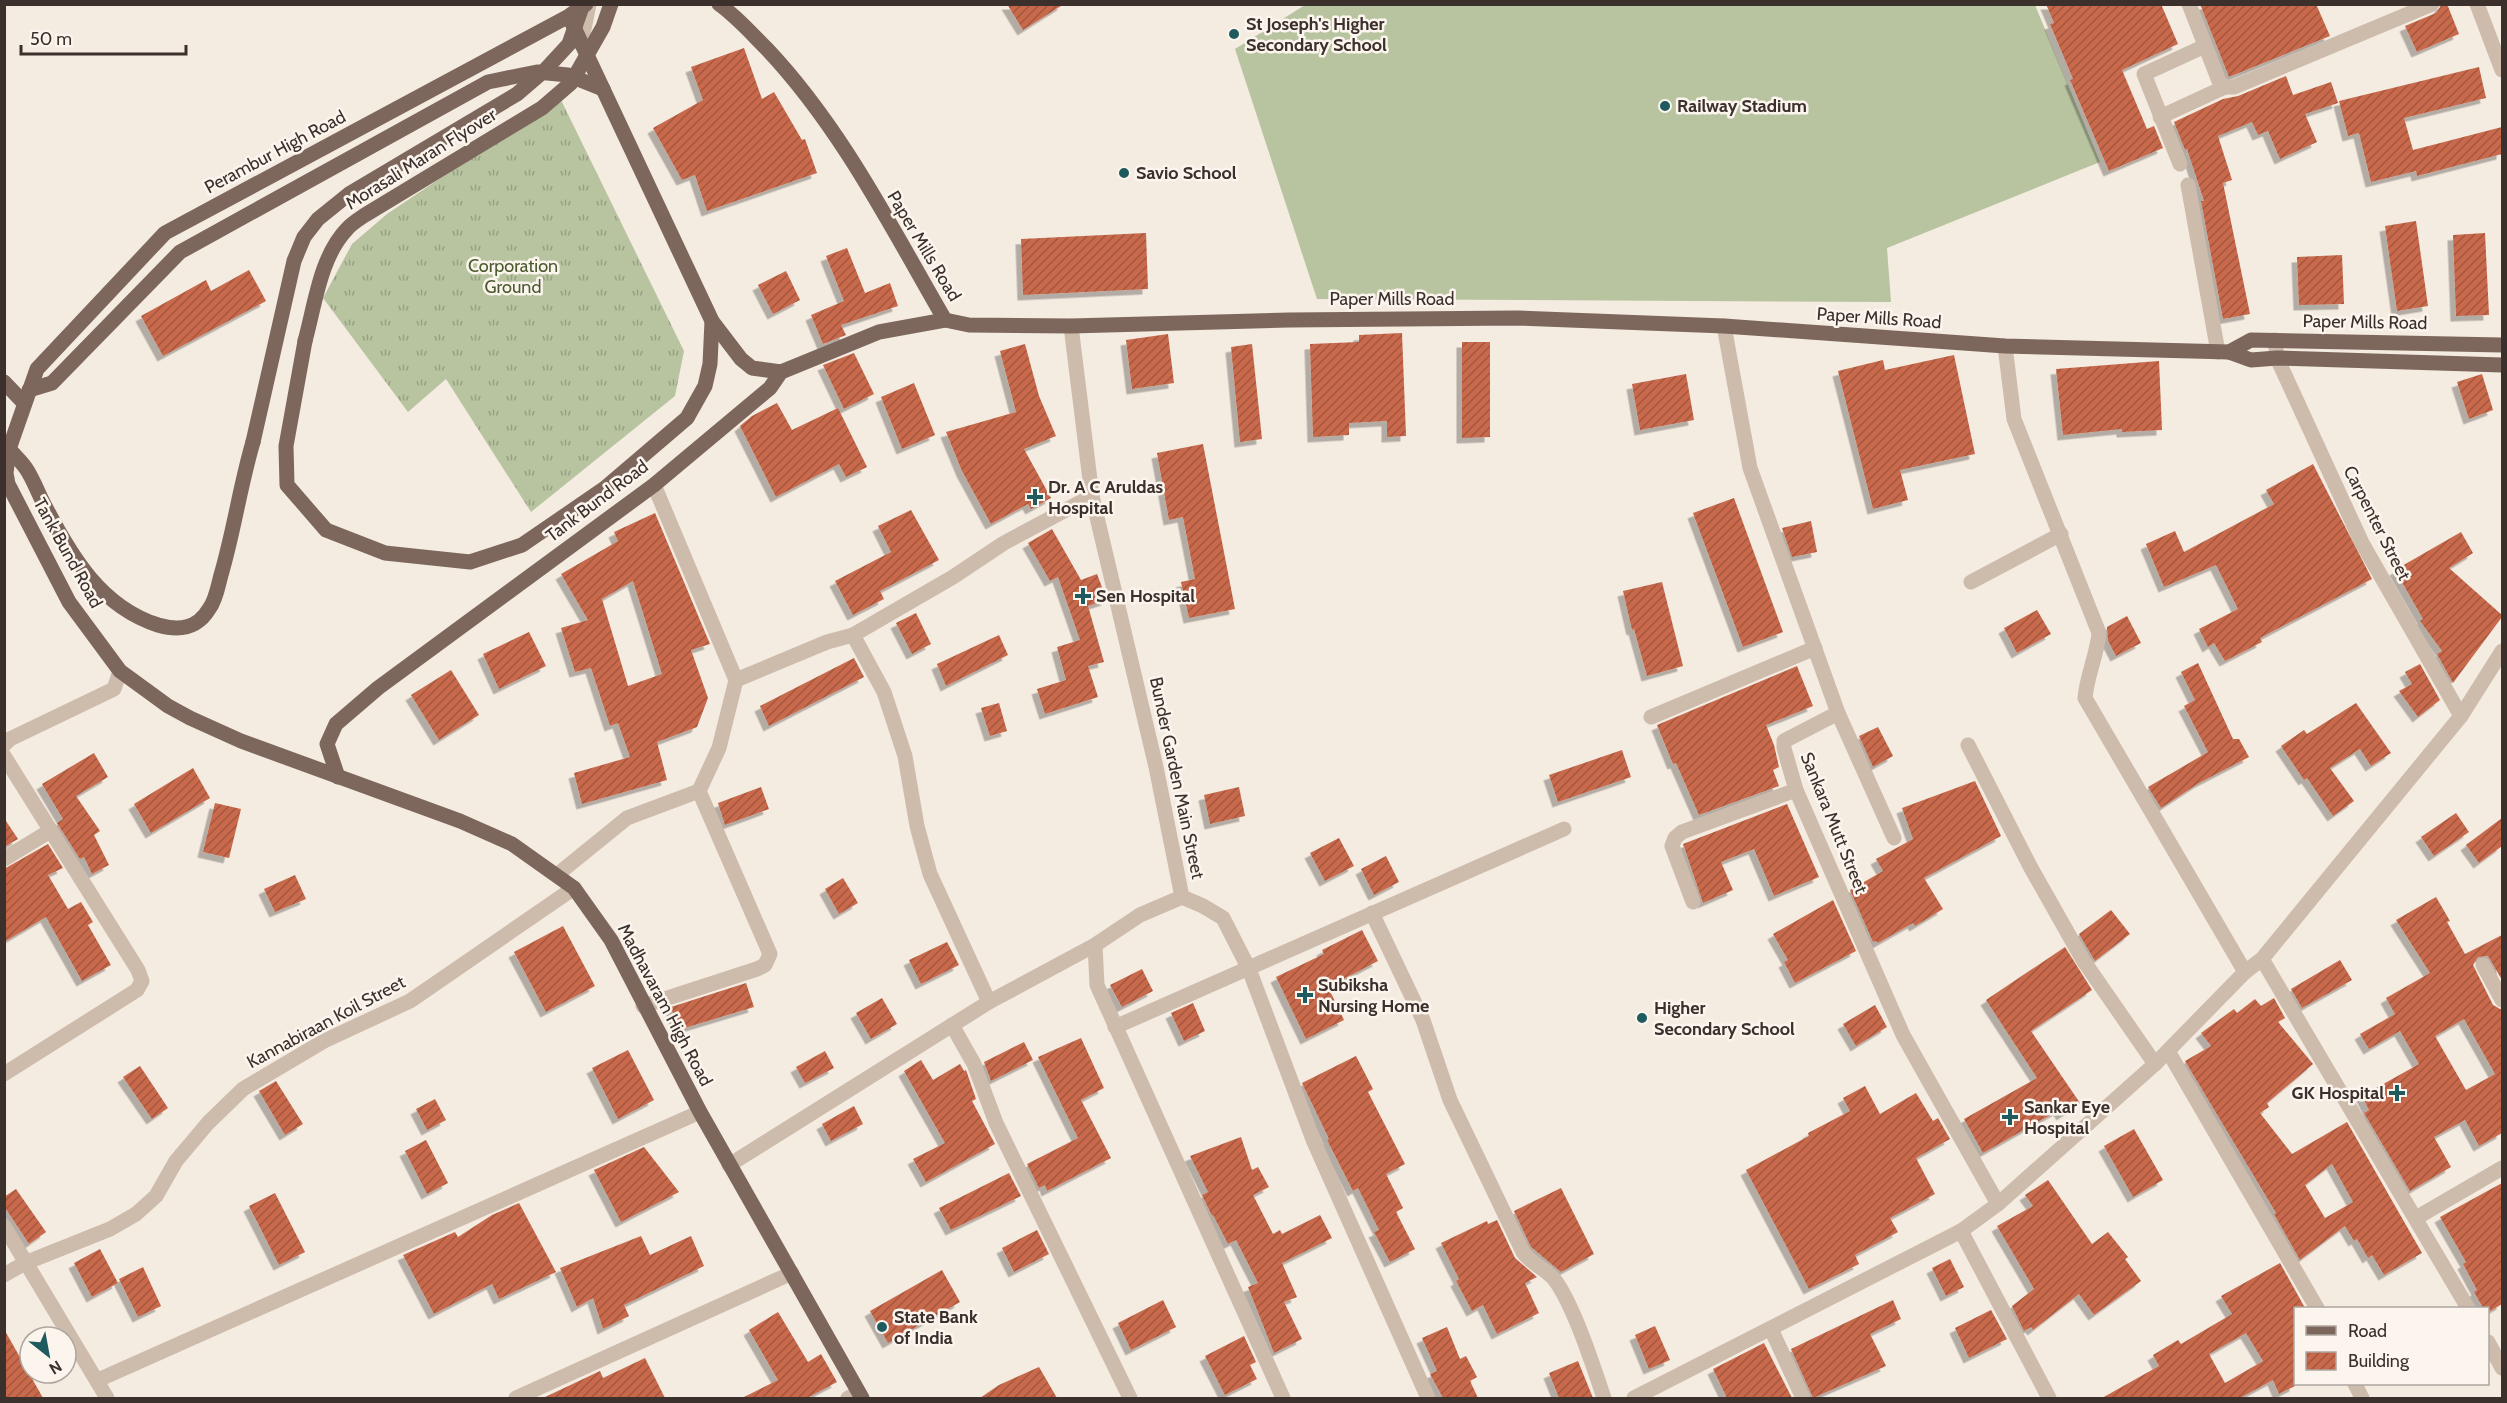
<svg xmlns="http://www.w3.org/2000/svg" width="2507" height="1403" viewBox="0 0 2507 1403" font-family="Cabin,sans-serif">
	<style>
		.grass { fill: url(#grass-tufts) }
		.garden { fill: #b8c4a0 }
		.building { fill: url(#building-hatch); fill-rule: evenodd; filter: url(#shadow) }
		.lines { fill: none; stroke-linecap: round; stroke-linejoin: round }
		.minor { stroke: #cdbbac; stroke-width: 15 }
		.major { stroke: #7d675c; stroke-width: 15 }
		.major-bridge { stroke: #7d675c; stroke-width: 15 }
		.poi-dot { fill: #1f5a5e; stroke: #fbf5ee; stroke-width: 2 }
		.labels { text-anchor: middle; stroke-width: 5; stroke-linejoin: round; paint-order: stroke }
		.poi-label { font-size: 18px; font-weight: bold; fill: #3b302b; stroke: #fbf5ee; text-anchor: start }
		.street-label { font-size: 18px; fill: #3b302b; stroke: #fbf5ee }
		.park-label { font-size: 18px; fill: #4a5a2e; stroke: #fbf5ee }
	</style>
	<defs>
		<pattern id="grass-tufts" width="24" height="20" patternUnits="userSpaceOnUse" patternTransform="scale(1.5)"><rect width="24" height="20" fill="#b8c4a0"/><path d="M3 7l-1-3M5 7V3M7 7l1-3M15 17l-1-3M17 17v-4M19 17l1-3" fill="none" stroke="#97a083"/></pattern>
		<pattern id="building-hatch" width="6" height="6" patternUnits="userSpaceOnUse" patternTransform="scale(1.5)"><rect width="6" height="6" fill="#c8694b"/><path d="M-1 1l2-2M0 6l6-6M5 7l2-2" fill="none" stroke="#a4573f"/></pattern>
		<filter id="shadow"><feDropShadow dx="-5.5" dy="5.5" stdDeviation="0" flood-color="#0004"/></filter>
	</defs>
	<rect width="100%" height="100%" fill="#f4ebe1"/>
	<path class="grass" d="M560 98 684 351 675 396 531 512 446 379 408 412 323 298 352 244 387 214Z"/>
	<path class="garden" d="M1305 5H2035L2100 162 1887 248 1891 302 1317 299 1235 49Z"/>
	<g class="building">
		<path d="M1007 4H1064L1023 30Z"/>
		<path d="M2046 4H2161L2178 44 2122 70 2147 129 2154 126 2163 148 2109 171 2070 80 2073 79 2050 24 2054 23Z"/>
		<path d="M2200 4H2316L2330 36 2229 77Z"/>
		<path d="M2442 4H2447L2459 34 2417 52 2405 26 2436 13Z"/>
		<path d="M744 48 762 99 774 92 802 140 805 139 817 173 707 211 695 175 682 180 653 128 703 100 691 67Z"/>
		<path d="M2479 67 2486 98 2404 118 2413 150 2502 127V154L2417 176 2416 171 2371 182 2359 133 2348 136 2339 101Z"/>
		<path d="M2286 76 2293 95 2331 82 2338 103 2305 114 2317 142 2280 159 2268 131 2258 135 2252 122 2218 136 2232 180 2223 183 2250 314 2223 319 2201 201H2204L2187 149 2185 150 2174 122 2223 99 2238 96Z"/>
		<path d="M2416 221 2428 306 2397 311 2385 226Z"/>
		<path d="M1146 233 1148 289 1023 295 1021 239Z"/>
		<path d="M2485 233 2489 315 2456 316 2453 235Z"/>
		<path d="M847 248 865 293 890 283 898 306 841 325 846 335 823 344 811 315 844 301 826 256Z"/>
		<path d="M2342 255 2344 304 2299 305 2297 257Z"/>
		<path d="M249 270 266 301 163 356 141 316 206 280 211 291Z"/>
		<path d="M786 271 800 300 773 314 758 285Z"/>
		<path d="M1402 333 1406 436 1387 437V421L1349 423V435L1313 437 1310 344 1359 342V335Z"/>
		<path d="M1168 334 1174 383 1132 389 1126 340Z"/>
		<path d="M1462 342H1490V437L1462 438Z"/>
		<path d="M1025 344 1039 396 1056 436 1024 449 1051 498 1031 509 1028 504 991 524 962 471 946 432 1016 412 1000 351Z"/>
		<path d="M1252 344 1262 439 1240 442 1231 347Z"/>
		<path d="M854 353 874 394 844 409 823 365Z"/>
		<path d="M1954 355 1975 454 1900 470 1908 500 1873 509 1838 371 1883 360 1885 370Z"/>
		<path d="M2159 361 2162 430 2122 432V429L2063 435 2056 369Z"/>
		<path d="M1686 374 1694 420 1640 430 1632 384Z"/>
		<path d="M2482 374 2493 410 2469 419 2457 382Z"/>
		<path d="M914 383 935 435 902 449 881 397Z"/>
		<path d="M777 403 792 430 838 408 867 467 846 477 839 464 776 497 740 426 752 416Z"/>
		<path d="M1203 444 1235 609 1189 618 1181 582 1195 579 1183 517 1169 520 1157 453Z"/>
		<path d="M2313 464 2372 579 2260 638 2262 642 2225 661 2214 643 2208 647 2199 629 2238 609 2216 565 2164 587 2146 544 2175 531 2184 552 2274 504 2266 490Z"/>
		<path d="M1734 498 1783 632 1743 647 1693 513Z"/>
		<path d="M911 510 939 560 880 591 884 599 853 615 835 581 891 552 878 526Z"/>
		<path d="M655 513 710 644 691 650 708 698 697 727 657 742 667 780 582 804 574 773 630 757 618 723 610 726 591 668 575 672 561 628 588 620 561 574 618 541 614 532ZM633 581 662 674 628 686 602 599Z"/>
		<path d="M1811 521 1817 552 1792 557 1782 528Z"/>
		<path d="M1052 529 1081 580 1097 574 1107 600 1088 606 1104 662 1088 666 1098 697 1045 714 1037 689 1066 680 1057 647 1080 640 1058 577 1050 581 1028 543Z"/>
		<path d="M2461 532 2473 553 2449 568 2502 615V617L2453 683 2437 654 2442 651 2420 621 2423 619 2395 570Z"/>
		<path d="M1662 582 1683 666 1647 676 1634 629 1632 630 1623 591Z"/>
		<path d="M2037 610 2051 634 2017 653 2004 628Z"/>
		<path d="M916 613 931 644 912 654 896 623Z"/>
		<path d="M2127 616 2141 643 2116 656 2108 641 2107 627Z"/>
		<path d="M529 632 546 666 499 689 483 654Z"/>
		<path d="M999 635 1008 655 946 686 937 664Z"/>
		<path d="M854 658 864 677 769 726 760 706Z"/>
		<path d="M2198 663 2233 739H2239L2249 757 2199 783 2161 808 2148 787 2208 752 2184 706 2195 700 2181 672Z"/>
		<path d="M2420 664 2440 700 2418 717 2399 691 2412 684 2405 672Z"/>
		<path d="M1797 666 1813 706 1766 725 1774 745 1779 767 1773 770 1779 786 1699 815 1676 763 1673 764 1657 725Z"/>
		<path d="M451 670 479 715 439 740 411 695Z"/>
		<path d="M999 703 1007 731 990 736 981 708Z"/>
		<path d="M2356 703 2391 753 2371 766 2360 749 2330 768 2354 801 2333 816 2307 778 2304 780 2281 746 2304 730 2307 734Z"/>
		<path d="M1878 727 1893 756 1873 767 1859 736Z"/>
		<path d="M1622 750 1631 777 1558 802 1549 775Z"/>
		<path d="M94 753 108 777 76 796 100 831 94 835 109 865 92 874 84 857 80 859 57 823 63 819 42 784Z"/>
		<path d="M193 768 210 798 151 833 134 804Z"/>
		<path d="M1975 781 2001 836 1924 878 1943 909 1915 926 1913 923 1878 943 1876 941 1873 942 1850 890 1883 871 1876 859 1913 839 1902 808Z"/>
		<path d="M761 787 769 809 725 825 718 803Z"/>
		<path d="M1239 787 1245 816 1210 824 1204 795Z"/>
		<path d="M215 803 241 809 229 858 203 852Z"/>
		<path d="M1787 804 1819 877 1774 896 1754 849 1721 862 1733 890 1703 903 1683 844Z"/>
		<path d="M2456 813 2469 832 2434 856 2421 837Z"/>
		<path d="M4 818 18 839 4 847Z"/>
		<path d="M2502 818V846L2479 863 2466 845Z"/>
		<path d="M1339 838 1354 866 1325 881 1310 853Z"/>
		<path d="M48 844 63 868 48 875 68 909 81 902 93 922 88 925 111 965 82 981 46 917 4 942V869Z"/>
		<path d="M1386 856 1399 882 1374 895 1361 869Z"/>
		<path d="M295 875 306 899 275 912 264 889Z"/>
		<path d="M843 878 858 903 839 914 825 889Z"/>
		<path d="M2436 897 2450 921 2447 922 2465 954 2502 935V980L2488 956 2478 957 2473 965 2493 1005 2502 1010V1133L2479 1146 2465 1120 2434 1137 2451 1167 2410 1191 2364 1113 2369 1110 2362 1096 2419 1064 2400 1031 2369 1049 2360 1034 2395 1014 2386 998 2430 973 2396 920ZM2464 1019 2495 1074 2466 1090 2435 1036Z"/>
		<path d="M1833 900 1856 951 1795 983 1784 962 1788 960 1773 934Z"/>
		<path d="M2111 910 2130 934 2095 961 2079 934Z"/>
		<path d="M563 926 595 986 546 1012 514 952Z"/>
		<path d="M1362 930 1378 961 1328 987 1344 1020 1306 1039 1276 977 1324 954 1322 950Z"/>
		<path d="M947 942 959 965 921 984 909 960Z"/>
		<path d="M2065 947 2092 990 2031 1031 2080 1103 2062 1115 2059 1110 1983 1153 1964 1119 2037 1078 1986 1000Z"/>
		<path d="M2340 960 2352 980 2302 1008 2291 989Z"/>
		<path d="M1142 969 1153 991 1122 1007 1110 985Z"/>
		<path d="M746 983 754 1007 678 1030 671 1007Z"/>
		<path d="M882 998 897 1024 871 1039 856 1013Z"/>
		<path d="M2274 998 2285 1018 2278 1022 2313 1064 2267 1103 2269 1107 2260 1113 2292 1154 2347 1122 2422 1253 2384 1275 2372 1255 2368 1258 2357 1239 2354 1241 2345 1226 2300 1260 2274 1214 2276 1213 2185 1061 2211 1046 2201 1033 2234 1009 2237 1013 2255 999 2261 1006ZM2332 1164 2353 1202 2325 1218 2305 1185Z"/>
		<path d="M1193 1003 1205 1031 1184 1041 1171 1013Z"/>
		<path d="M1875 1005 1887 1027 1856 1046 1843 1024Z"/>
		<path d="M1081 1038 1104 1088 1081 1100 1111 1158 1047 1191 1045 1185 1039 1188 1027 1164 1078 1138 1038 1057Z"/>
		<path d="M1024 1042 1033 1060 991 1081 984 1062Z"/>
		<path d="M628 1050 654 1100 618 1119 592 1068Z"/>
		<path d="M825 1051 834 1068 805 1083 796 1067Z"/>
		<path d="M1356 1056 1373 1089 1368 1092 1405 1164 1386 1174 1403 1208 1396 1212 1415 1249 1390 1262 1374 1232 1379 1230 1358 1188 1353 1191 1327 1140 1329 1139 1302 1083Z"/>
		<path d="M921 1060 933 1080 960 1064 964 1071 966 1070 976 1099 972 1101 995 1144 926 1182 913 1159 945 1143 904 1071Z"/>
		<path d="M140 1066 168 1108 152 1119 123 1077Z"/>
		<path d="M276 1081 303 1124 285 1135 259 1091Z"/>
		<path d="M1865 1086 1880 1114 1916 1093 1933 1121 1938 1118 1950 1139 1916 1158 1935 1194 1890 1218 1898 1232 1855 1255 1859 1264 1809 1289 1746 1170 1809 1136 1808 1133 1850 1111 1843 1098Z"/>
		<path d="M435 1099 446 1120 427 1130 416 1109Z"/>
		<path d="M854 1106 863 1124 831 1141 822 1124Z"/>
		<path d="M2134 1129 2163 1180 2133 1197 2104 1146Z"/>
		<path d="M1241 1137 1252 1170 1258 1167 1269 1187 1253 1195 1273 1234 1280 1230 1282 1234 1320 1215 1332 1238 1282 1263 1297 1297 1284 1302 1302 1339 1274 1353 1248 1287 1258 1283 1236 1240 1228 1244 1213 1215 1212 1216 1202 1195 1208 1192 1190 1156Z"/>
		<path d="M426 1140 448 1183 427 1194 405 1151Z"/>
		<path d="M644 1147 679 1192 621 1222 594 1170Z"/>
		<path d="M1009 1173 1021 1196 951 1230 939 1208Z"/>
		<path d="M2048 1180 2092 1244 2108 1232 2128 1257 2125 1259 2141 1281 2094 1315 2079 1294 2033 1330 2031 1327 2024 1331 2012 1306 2034 1289 1997 1226 2033 1206 2025 1195Z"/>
		<path d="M2502 1183V1304L2487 1313V1308H2483L2474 1292 2477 1290 2463 1264 2466 1262 2440 1217Z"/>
		<path d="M1561 1188 1594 1254 1561 1272 1531 1247 1514 1211Z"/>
		<path d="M16 1189 46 1232 29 1244 4 1206V1197Z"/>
		<path d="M275 1193 305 1252 279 1265 249 1206Z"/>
		<path d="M519 1203 556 1272 499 1299 492 1284 434 1314 403 1255 455 1232 458 1237 492 1215Z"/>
		<path d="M1497 1220 1515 1258 1537 1277 1525 1283 1539 1313 1497 1334 1483 1305 1472 1311 1456 1281 1459 1279 1441 1243 1487 1221 1488 1224Z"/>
		<path d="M1037 1230 1049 1254 1014 1272 1002 1248Z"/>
		<path d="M641 1236 650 1255 691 1236 704 1266 624 1305 629 1316 603 1329 593 1298 577 1307 560 1268Z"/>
		<path d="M100 1249 118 1283 92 1297 74 1263Z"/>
		<path d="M1950 1259 1964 1287 1946 1296 1932 1268Z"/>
		<path d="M2280 1263 2305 1308H2295V1386L2279 1394 2273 1380 2240 1398H2102L2159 1366 2153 1355 2178 1340 2181 1344 2232 1314 2221 1296ZM2246 1333 2263 1361 2225 1383 2209 1354Z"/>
		<path d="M143 1267 161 1306 138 1317 119 1279Z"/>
		<path d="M942 1270 960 1302 888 1343 870 1311Z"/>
		<path d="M1163 1300 1176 1327 1131 1350 1118 1323Z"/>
		<path d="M1893 1300 1901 1319 1870 1334 1886 1366 1813 1398 1791 1349Z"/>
		<path d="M1991 1310 2007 1339 1969 1358 1955 1328Z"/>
		<path d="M778 1312 808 1362 821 1354 837 1382 807 1398H742L778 1380 749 1330Z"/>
		<path d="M1655 1326 1670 1360 1649 1369 1635 1335Z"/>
		<path d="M1447 1327 1460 1359 1466 1356 1477 1377 1470 1381 1478 1398H1443L1430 1374 1437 1371 1422 1338Z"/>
		<path d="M4 1329 43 1398H4Z"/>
		<path d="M1244 1336 1256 1362 1250 1365 1257 1379 1225 1395 1205 1356Z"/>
		<path d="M1764 1343 1792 1398H1727L1713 1369Z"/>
		<path d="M645 1358 665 1398H543L600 1371 603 1378Z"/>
		<path d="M1578 1361 1593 1398H1559L1549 1373Z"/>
		<path d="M1039 1367 1057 1398H980L999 1385Z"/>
	</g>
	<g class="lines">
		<g class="minor">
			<path d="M2189 4 2219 81 2225 87H2234L2432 4"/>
			<path d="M2477 4 2502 70"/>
			<path d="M581 44 589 4"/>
			<path d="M2160 117 2225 87"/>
			<path d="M2180 164 2144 74 2205 46"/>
			<path d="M2188 185 2218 352"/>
			<path d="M1724 326 1750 468 1838 713 1784 741V748L1796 790 1903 1035 1998 1204"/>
			<path d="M2275 340 2277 358 2362 543 2461 716"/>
			<path d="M2005 346 2014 419 2099 633C2097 655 2087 675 2085 698L2245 972"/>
			<path d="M1971 582 2061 534"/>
			<path d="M853 635 884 692 905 756 917 826 930 874 989 1002"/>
			<path d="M736 680 827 642 853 635 953 577 1004 543 1092 496"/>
			<path d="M1838 713 1894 838"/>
			<path d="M1651 717 1815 648"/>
			<path d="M4 745 10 739 114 689 120 671"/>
			<path d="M1968 745 2031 868 2083 960 2155 1064"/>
			<path d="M4 756 138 970 142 981 137 990 4 1074"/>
			<path d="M4 859 50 831"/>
			<path d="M558 874 627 818 699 791 719 748 736 680 654 485"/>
			<path d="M1182 897 1203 906 1223 918 1249 969 1314 1142 1428 1398"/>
			<path d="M1693 902 1672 846 1675 838 1682 832 1796 790"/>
			<path d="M1372 913 1423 1020 1450 1100 1523 1252C1531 1264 1545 1268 1554 1279 1573 1303 1594 1368 1604 1398"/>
			<path d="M1095 945 1097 985 1283 1398"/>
			<path d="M2262 959 2468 1308"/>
			<path d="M2483 965 2502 1000"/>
			<path d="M643 1006 757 969 765 965 770 954 699 791"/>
			<path d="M952 1025 974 1064 996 1123 1130 1398"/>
			<path d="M1115 1027 1564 829"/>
			<path d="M2168 1051 2317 1308"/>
			<path d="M729 1165 989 1002 1095 945 1140 915 1182 897 1156 767 1092 496 1071 326"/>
			<path d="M2416 1218 2502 1168"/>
			<path d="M4 1226 107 1398"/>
			<path d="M1961 1231 2049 1398"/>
			<path d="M4 1275 25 1263 110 1229 136 1214 156 1196 176 1161 208 1123 243 1089 324 1041 410 1001 574 888"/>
			<path d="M1771 1329 1803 1398"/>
			<path d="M2488 1342 2502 1368"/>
			<path d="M98 1380 700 1112"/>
			<path d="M2355 1384 2362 1398"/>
			<path d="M516 1398 792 1273"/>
			<path d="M848 1398 859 1393"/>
			<path d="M1634 1398 1961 1231 1998 1204 2155 1064 2245 972 2262 959 2461 716 2502 651"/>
		</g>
		<g class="major">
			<path d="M586 4 569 16 165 233 37 369 9 449 6 473 8 484 69 602 120 671 168 706 190 718 241 741 460 821 512 844 574 888 611 940 700 1112 862 1398"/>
			<path d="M719 4C737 17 751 33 766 48 841 127 891 227 945 320"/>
			<path d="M571 21 712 321 741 359 752 368 781 372"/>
			<path d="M305 341 286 446 287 485 326 530 385 553 470 562 522 545 605 488 687 418 705 386 710 364 712 321"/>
			<path d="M2229 352 2251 340 2502 345"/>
			<path d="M4 382 24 403"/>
			<path d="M29 390 52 383 180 252 488 82 537 72 568 75 603 89"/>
			<path d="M9 449C15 456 22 462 27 470 34 481 39 495 45 506 71 556 101 607 158 625 179 631 197 629 209 609 216 600 218 586 221 575 234 531 240 486 253 442"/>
			<path d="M338 777 327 744 336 724 378 688 654 485 770 388 781 372 879 332 945 320 969 325 1071 326 1289 320 1517 318 1724 326 2005 346 2229 352 2251 360 2277 358 2502 365"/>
		</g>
		<g class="major-bridge">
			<path d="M305 341C315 305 320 257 347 229 352 223 359 219 365 215L542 108 571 83 603 27 611 4"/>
			<path d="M253 442 294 261 304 237 318 219 349 194 517 94 545 70 569 44 583 4"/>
		</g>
	</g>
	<g class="poi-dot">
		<circle cx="1234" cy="34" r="6"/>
		<circle cx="1665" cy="106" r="6"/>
		<circle cx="1124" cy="173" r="6"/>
		<path d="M1032 488h6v6h6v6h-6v6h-6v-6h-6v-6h6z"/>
		<path d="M1080 587h6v6h6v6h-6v6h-6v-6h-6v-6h6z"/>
		<path d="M1302 986h6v6h6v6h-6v6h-6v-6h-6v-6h6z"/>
		<circle cx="1642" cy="1018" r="6"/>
		<path d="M2394 1084h6v6h6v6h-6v6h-6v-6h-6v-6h6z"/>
		<path d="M2007 1108h6v6h6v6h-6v6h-6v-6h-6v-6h6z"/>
		<circle cx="882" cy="1327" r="6"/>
	</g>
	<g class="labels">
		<g class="poi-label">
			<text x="1246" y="30">St Joseph's Higher<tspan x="1246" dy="21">Secondary School</tspan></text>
			<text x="1677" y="112">Railway Stadium</text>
			<text x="1136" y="179">Savio School</text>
			<text x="1048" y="493">Dr. A C Aruldas<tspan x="1048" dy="21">Hospital</tspan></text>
			<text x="1096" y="602">Sen Hospital</text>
			<text x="1318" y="991">Subiksha<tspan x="1318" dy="21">Nursing Home</tspan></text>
			<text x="1654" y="1014">Higher<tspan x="1654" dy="21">Secondary School</tspan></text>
			<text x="2384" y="1099" text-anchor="end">GK Hospital</text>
			<text x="2024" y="1113">Sankar Eye<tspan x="2024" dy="21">Hospital</tspan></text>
			<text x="894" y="1323">State Bank<tspan x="894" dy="21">of India</tspan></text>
		</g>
		<g class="street-label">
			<text transform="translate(275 152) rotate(-28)" y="6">Perambur High Road</text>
			<text transform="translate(421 159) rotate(-32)" y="6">Morasali Maran Flyover</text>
			<text transform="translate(924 246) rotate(59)" y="6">Paper Mills Road</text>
			<text x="1392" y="305">Paper Mills Road</text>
			<text transform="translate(1879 318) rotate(4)" y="6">Paper Mills Road</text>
			<text transform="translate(2365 322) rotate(1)" y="6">Paper Mills Road</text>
			<text transform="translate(597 501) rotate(-37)" y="6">Tank Bund Road</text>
			<text transform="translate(2377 523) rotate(63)" y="6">Carpenter Street</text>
			<text transform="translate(68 553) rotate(61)" y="6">Tank Bund Road</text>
			<text transform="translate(1177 778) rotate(78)" y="6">Bunder Garden Main Street</text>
			<text transform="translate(1834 823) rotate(68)" y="6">Sankara Mutt Street</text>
			<text transform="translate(665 1005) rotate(62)" y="6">Madhavaram High Road</text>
			<text transform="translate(326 1022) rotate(-28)" y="6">Kannabiraan Koil Street</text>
		</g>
		<g class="park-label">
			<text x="513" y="272">Corporation<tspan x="513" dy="21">Ground</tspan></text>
		</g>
	</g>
	<rect width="2507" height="1403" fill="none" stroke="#3b302b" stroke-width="12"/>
	<rect x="2294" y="1307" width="195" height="78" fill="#fbf5ee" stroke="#aea6a0" stroke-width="1.5"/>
	<rect x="2306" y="1326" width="30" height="9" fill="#7d675c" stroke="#aea6a0" stroke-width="1.5"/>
	<text x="2348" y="1337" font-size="18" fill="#3b302b">Road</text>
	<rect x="2306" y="1352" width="30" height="18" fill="url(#building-hatch)" stroke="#aea6a0" stroke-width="1.5"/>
	<text x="2348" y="1367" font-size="18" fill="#3b302b">Building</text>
	<g transform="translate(48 1355) rotate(149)"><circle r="28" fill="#fbf5ee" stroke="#aea6a0" stroke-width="1.5"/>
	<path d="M0-4.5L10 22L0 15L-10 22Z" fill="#1f5a5e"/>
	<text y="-9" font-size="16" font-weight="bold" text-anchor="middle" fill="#3b302b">N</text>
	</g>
	<path d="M21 45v9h165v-9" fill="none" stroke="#3b302b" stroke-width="3"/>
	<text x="30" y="45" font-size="18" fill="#3b302b" stroke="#fbf5ee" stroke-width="4.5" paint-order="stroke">50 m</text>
</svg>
